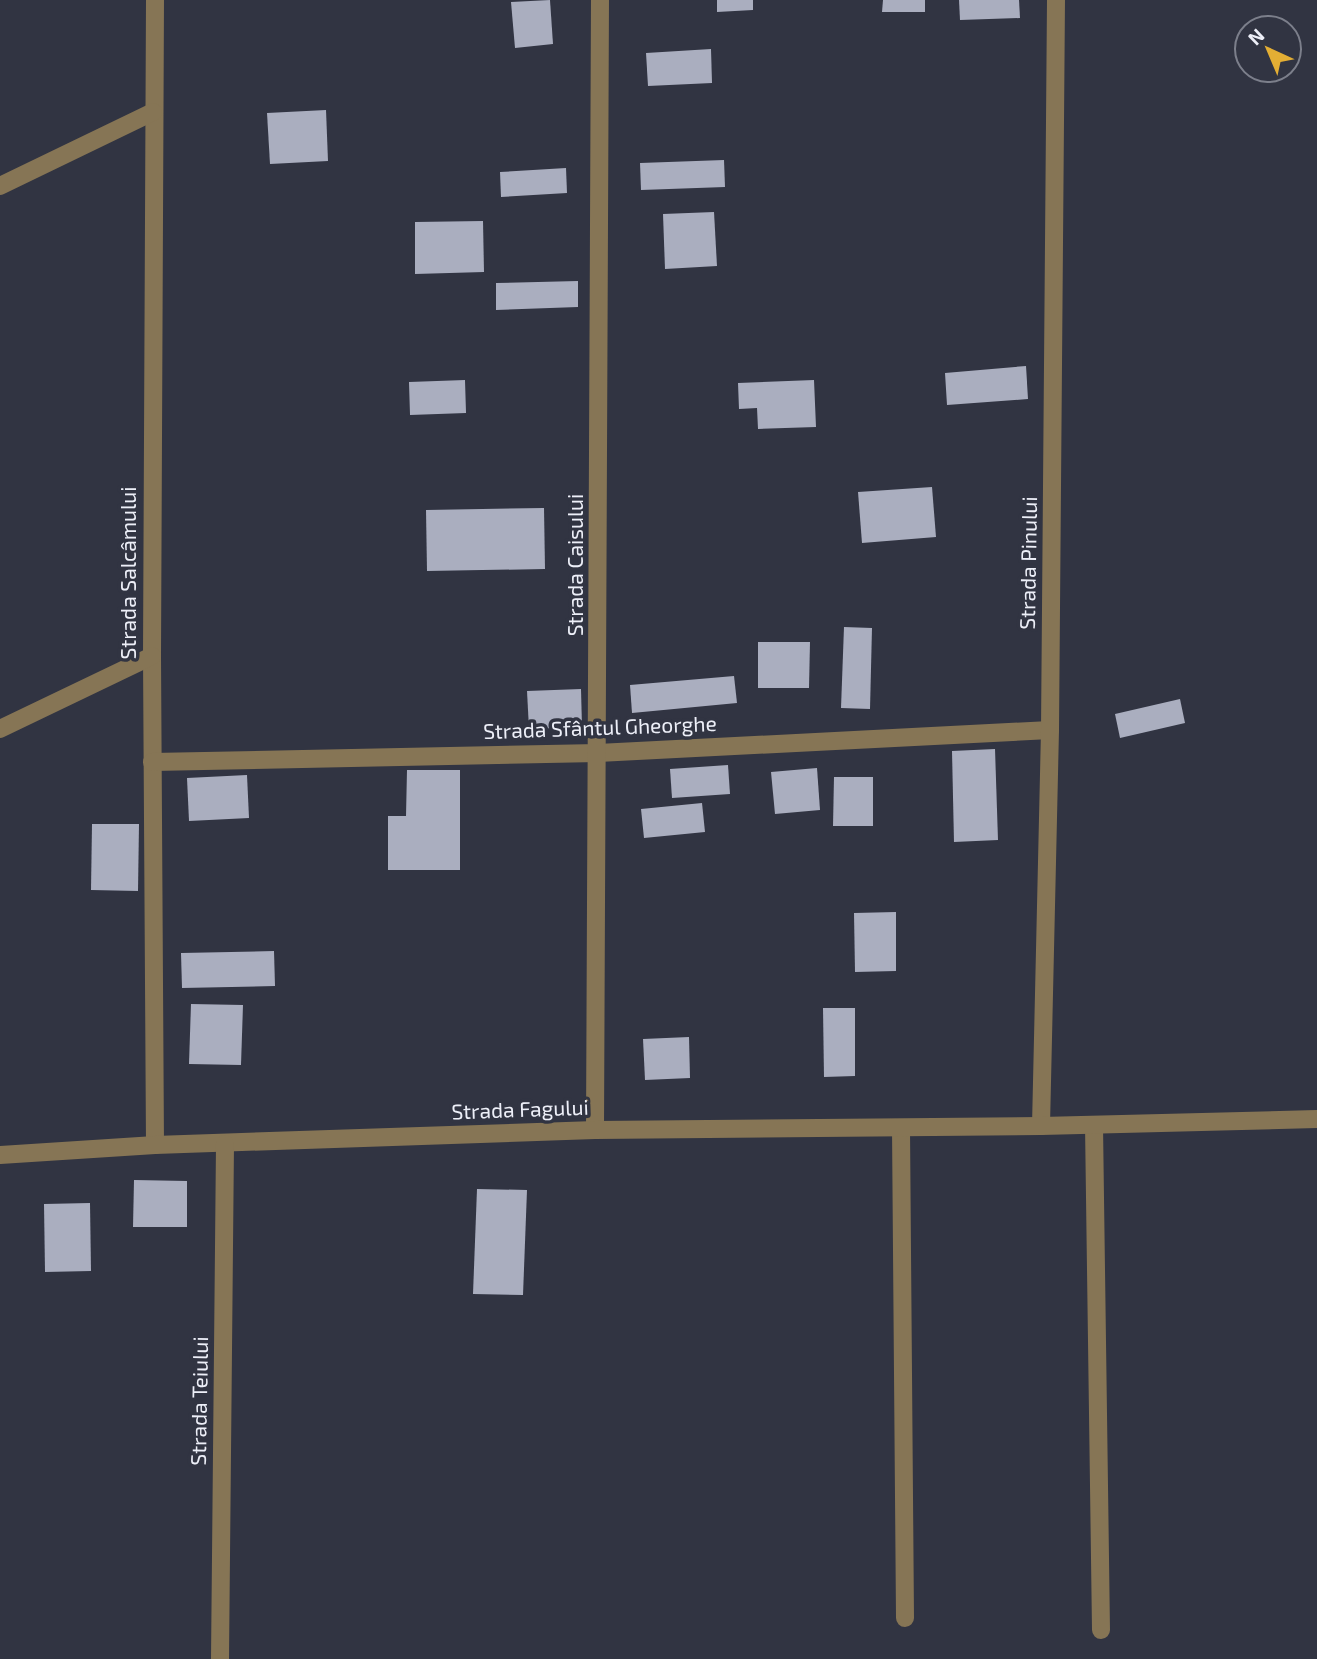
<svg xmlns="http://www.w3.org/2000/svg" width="1317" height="1659" viewBox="0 0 1317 1659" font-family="'Exo 2',sans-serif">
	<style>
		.building { fill: #aaaebf }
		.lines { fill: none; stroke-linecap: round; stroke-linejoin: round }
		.minor { stroke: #867555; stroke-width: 18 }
		.labels { text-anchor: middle; stroke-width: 7; stroke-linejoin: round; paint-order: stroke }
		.street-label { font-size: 21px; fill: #edeff8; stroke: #313442 }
	</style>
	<rect width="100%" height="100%" fill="#313442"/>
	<g class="building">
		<path d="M550 0 553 44 515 48 511 2Z"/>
		<path d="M717 0H753V10L717 12Z"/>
		<path d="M883 0H925V12H882Z"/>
		<path d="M959 0H1019L1020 18 960 20Z"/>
		<path d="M711 49 712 83 648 86 646 53Z"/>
		<path d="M326 110 328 161 270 164 267 113Z"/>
		<path d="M724 160 725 187 641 190 640 163Z"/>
		<path d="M566 168 567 193 501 197 500 172Z"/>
		<path d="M714 212 717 266 665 269 663 214Z"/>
		<path d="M483 221 484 272 415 274V222Z"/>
		<path d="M578 281V307L496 310V283Z"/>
		<path d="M1026 366 1028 399 947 405 945 373Z"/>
		<path d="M465 380 466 413 410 415 409 382Z"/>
		<path d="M814 380 816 427 758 429 757 408 739 409 738 383Z"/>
		<path d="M932 487 936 537 862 543 858 492Z"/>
		<path d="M544 508 545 569 427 571 426 510Z"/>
		<path d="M844 627 872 628 870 709 841 708Z"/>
		<path d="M758 642H810L809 688H758Z"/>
		<path d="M734 676 737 703 632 713 630 685Z"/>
		<path d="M581 689 582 727 529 729 527 691Z"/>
		<path d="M1180 699 1185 723 1120 738 1115 714Z"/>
		<path d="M995 749 998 840 954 842 952 751Z"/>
		<path d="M728 765 730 794 672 798 670 769Z"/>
		<path d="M817 768 820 810 775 814 771 772Z"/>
		<path d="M407 770H460V870H388V816H406Z"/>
		<path d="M247 775 249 818 189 821 187 778Z"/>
		<path d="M834 777H873V826H833Z"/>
		<path d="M702 803 705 832 644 838 641 809Z"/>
		<path d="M92 824H139L138 891 91 890Z"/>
		<path d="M896 912V971L855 972 854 913Z"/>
		<path d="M274 951 275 986 182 988 181 953Z"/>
		<path d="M191 1004 243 1005 241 1065 189 1064Z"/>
		<path d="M823 1008H855V1076L824 1077Z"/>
		<path d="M689 1037 690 1078 645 1080 643 1039Z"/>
		<path d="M134 1180 187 1181V1227H133Z"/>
		<path d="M477 1189 527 1190 523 1295 473 1294Z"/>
		<path d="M90 1203 91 1271 45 1272 44 1204Z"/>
	</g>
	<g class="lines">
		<g class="minor">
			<path d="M155 0 152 656 155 1145"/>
			<path d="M0 186 153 112"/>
			<path d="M0 729 152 656"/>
			<path d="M152 762 598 753 1050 730"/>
			<path d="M1094 1125 1101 1630"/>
			<path d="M1041 1126 1050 730 1056 0"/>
			<path d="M901 1128 905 1618"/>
			<path d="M595 1130 600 0"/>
			<path d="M0 1155 155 1145 595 1130 1041 1126 1317 1119"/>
			<path d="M220 1659 225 1144"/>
		</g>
	</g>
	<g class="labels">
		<g class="street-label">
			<text transform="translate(1029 563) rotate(-89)" y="7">Strada Pinului</text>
			<text transform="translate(576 565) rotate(-90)" y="7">Strada Caisului</text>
			<text transform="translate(129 573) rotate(-90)" y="7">Strada Salcâmului</text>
			<text transform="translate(600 728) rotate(-2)" y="7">Strada Sfântul Gheorghe</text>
			<text transform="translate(520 1110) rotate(-2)" y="7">Strada Fagului</text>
			<text transform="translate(200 1401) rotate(-89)" y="7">Strada Teiului</text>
		</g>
	</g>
	<g transform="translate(1268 49) rotate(316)"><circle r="33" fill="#313442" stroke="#7c7f8b" stroke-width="2"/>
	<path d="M0-5L12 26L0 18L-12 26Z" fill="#e3ae34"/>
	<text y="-10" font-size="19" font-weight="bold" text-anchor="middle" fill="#edeff8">N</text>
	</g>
</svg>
